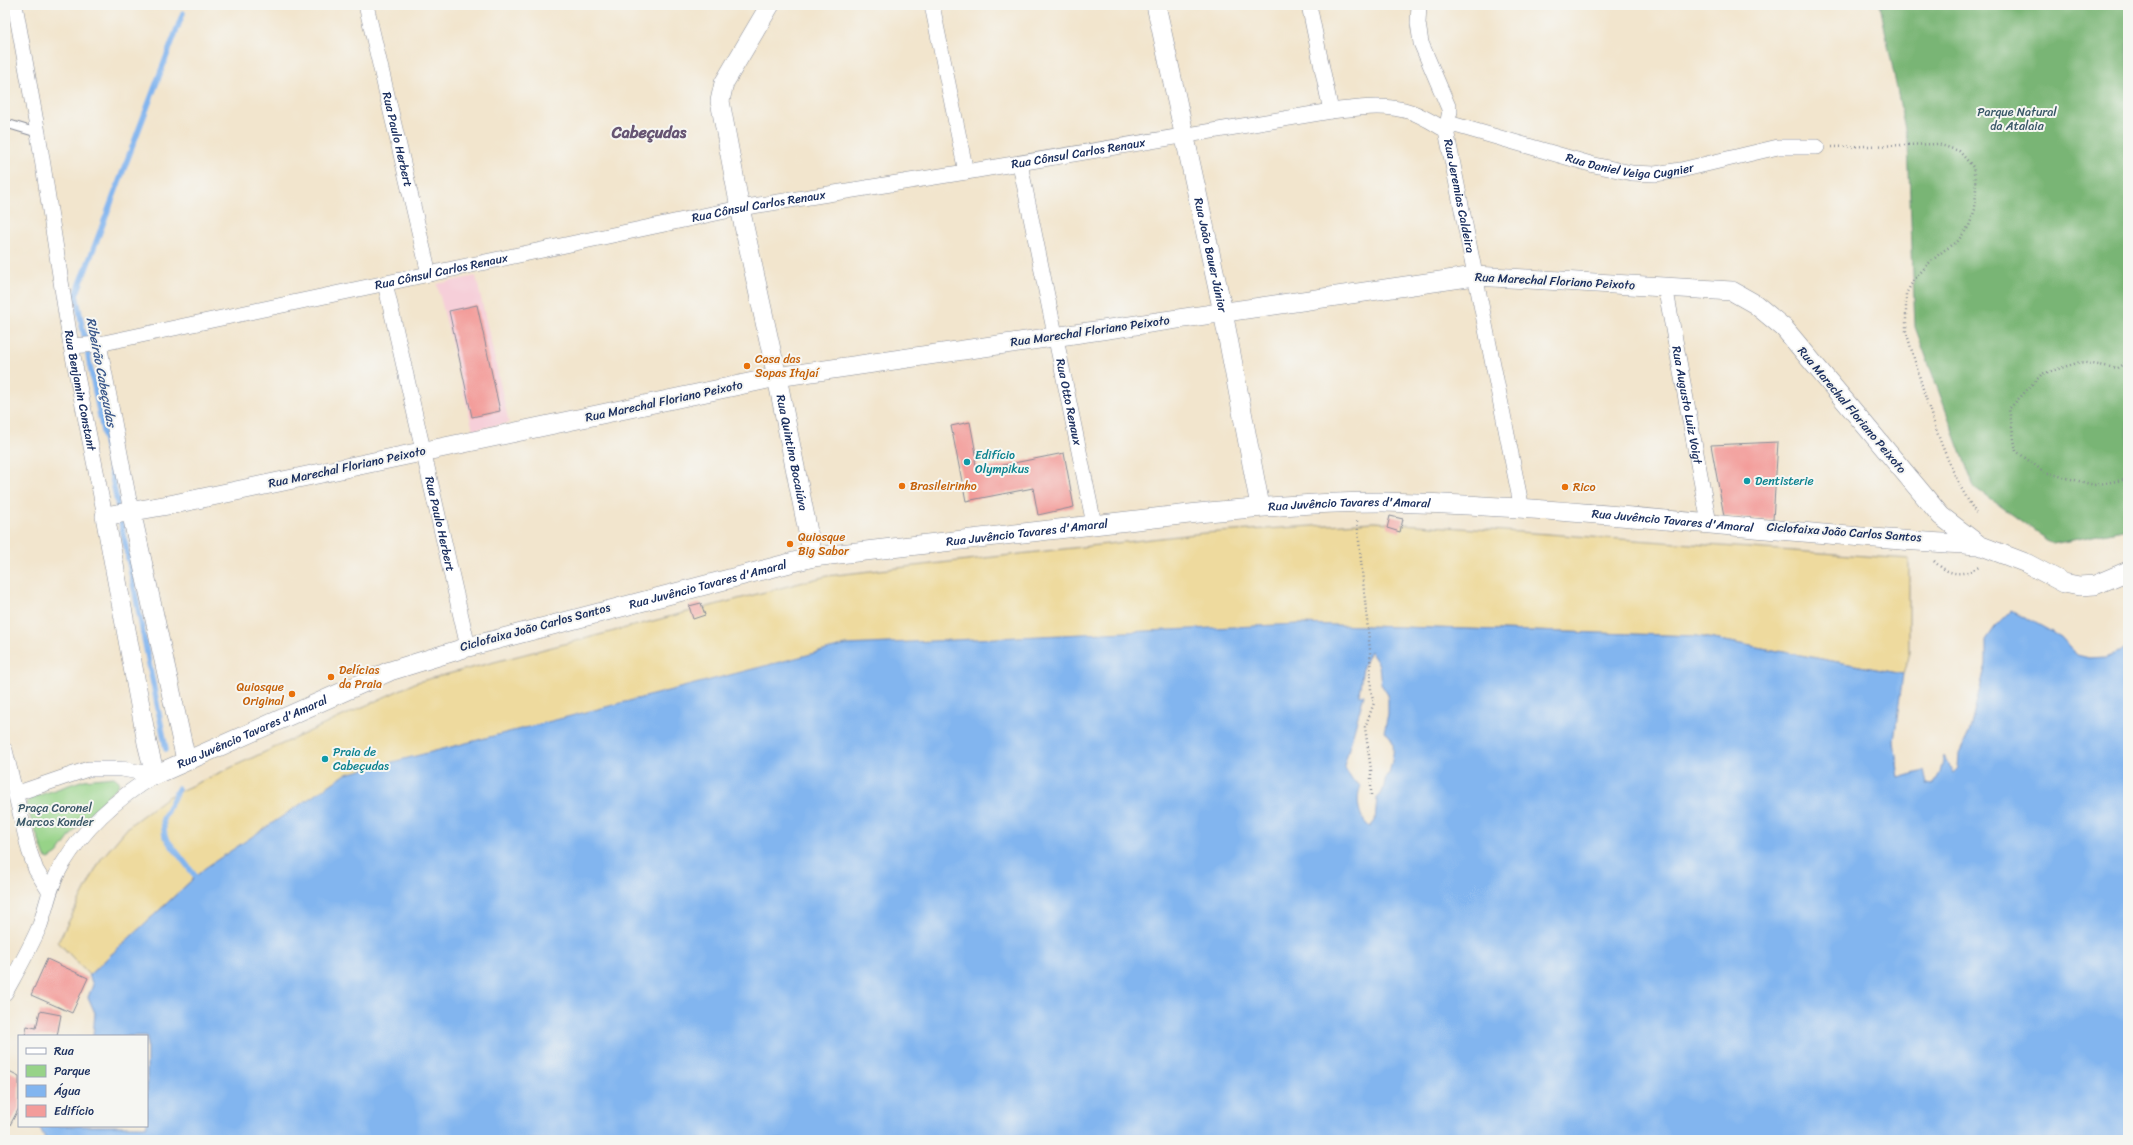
<svg xmlns="http://www.w3.org/2000/svg" width="2133" height="1145" viewBox="0 0 2133 1145" font-family="Sriracha,sans-serif">
	<style>
		.built { fill: #f6cfd9 }
		.green { fill: #97d388; stroke: #598173 }
		.forest { fill: #79b574; stroke: #4a7269 }
		.sand { fill: #eeda9e; stroke: #84847e }
		.water { fill: #82b5ef; stroke: #4e72a6; fill-rule: evenodd }
		.lines { fill: none; stroke-linecap: round; stroke-linejoin: round }
		.stream { stroke: #82b5ef; stroke-width: 5.5 }
		.building { fill: #f39c9a }
		.service-casing { stroke: #868a96; stroke-width: 10 }
		.minor-casing { stroke: #868a96; stroke-width: 16 }
		.tertiary-casing { stroke: #868a96; stroke-width: 20 }
		.path { stroke: #868a96; stroke-width: 2.5; stroke-dasharray: 1 3; stroke-linecap: butt }
		.service { stroke: #fff; stroke-width: 8 }
		.minor { stroke: #fff; stroke-width: 15 }
		.tertiary { stroke: #fff; stroke-width: 19 }
		.food-dot { fill: #e8710a; stroke: #f6f6f2; stroke-width: 1.5 }
		.culture-dot { fill: #0f9aa8; stroke: #f6f6f2; stroke-width: 1.5 }
		.labels { text-anchor: middle; stroke-width: 4; stroke-linejoin: round; paint-order: stroke }
		.park-label { font-size: 12px; fill: #3a5868; stroke: #f6f6f2 }
		.street-label { font-size: 12px; fill: #1b2f5e; stroke: #f6f6f2 }
		.food-label { font-size: 12px; fill: #c56008; stroke: #f6f6f2; text-anchor: start }
		.culture-label { font-size: 12px; fill: #0d838f; stroke: #f6f6f2; text-anchor: start }
		.water-label { font-size: 13px; font-style: italic; fill: #3a578a; stroke: #f6f6f2 }
		.district-label { font-size: 16px; font-weight: bold; fill: #675573; stroke: #f6f6f2 }
	</style>
	<rect width="100%" height="100%" fill="#f6f6f2"/>
	<filter id="ink" filterUnits="userSpaceOnUse"><feTurbulence type="fractalNoise" baseFrequency=".025" numOctaves="2"/><feDisplacementMap in="SourceGraphic" scale="8" xChannelSelector="R" yChannelSelector="G"/><feConvolveMatrix kernelMatrix="1 2 1 2 8 2 1 2 1" color-interpolation-filters="sRGB"/></filter>
	<filter id="wash" filterUnits="userSpaceOnUse"><feTurbulence type="fractalNoise" baseFrequency=".012" numOctaves="4" result="noise"/><feDisplacementMap in="SourceGraphic" scale="16" xChannelSelector="R" yChannelSelector="G"/><feGaussianBlur stdDeviation="0.9" result="paint"/><feColorMatrix in="noise" values="0 0 0 0 0 0 0 0 0 0 0 0 0 0 0 0 0 1.4 0 .05"/><feComposite in="paint" operator="in"/></filter>
	<g filter="url(#wash)">
		<rect width="100%" height="100%" fill="#f2e5cd"/>
		<path class="built" d="M476 276 509 423 473 430 437 284Z"/>
		<path class="green" d="M114 777 119 781 118 786 80 823 57 854 49 859 45 857 27 808V802L31 798 84 780Z"/>
		<path class="forest" d="M1880 5H2128V529L2053 544 1974 487 1915 327 1908 144Z"/>
		<path class="sand" d="M1374 522 1909 559V652L1903 674 1697 636 1298 624 205 868 89 975 58 942 101 859 130 825 167 797 417 682 827 576 1204 533Z"/>
		<path class="water" d="M2012 610 2061 637 2077 655 2089 658 2106 657 2128 648V1140H46L39 1126H147V1036H93L95 1013 88 997 93 985 89 975 205 868 346 774 846 645 1298 624 1368 626 1697 636 1903 674 1894 741 1899 778 1924 771 1927 784 1933 785 1940 773 1944 756 1953 773 1958 768 1959 754 1969 733 1986 664V640L1995 627ZM1370 651 1379 665 1381 684 1388 695V714L1384 732C1399 739 1392 760 1389 774L1386 776C1384 784 1384 794 1377 798L1375 821 1370 827C1359 820 1355 798 1361 786L1352 780 1344 766 1364 695 1359 694 1363 666Z"/>
		<g class="lines">
			<g class="stream">
				<path d="M166 749 76 295 183 13"/>
				<path d="M178 789 163 819 165 837 196 877"/>
			</g>
		</g>
		<g id="blocks">
			<g class="building">
				<path d="M477 305 500 411 472 417 449 311Z"/>
				<path d="M970 422 977 459H975L976 466 979 465V470L1064 453 1074 507 1038 515 1033 488 966 501 951 426Z"/>
				<path d="M1778 442 1773 520 1724 516 1711 445Z"/>
				<path d="M1390 516 1403 519 1400 532 1387 528Z"/>
				<path d="M701 603 705 615 693 619 689 606Z"/>
				<path d="M47 959 88 978 72 1013 31 995Z"/>
				<path d="M40 1011 61 1015 57 1036H25L27 1026 36 1028Z"/>
				<path d="M5 1069 19 1076V1108L10 1125 5 1122Z"/>
			</g>
		</g>
	</g>
	<g filter="url(#ink)">
		<use href="#blocks" fill-opacity="0" stroke="#868a96" stroke-width="1"/>
		<g class="lines">
			<defs>
				<path id="service" d="M5 123 38 133"/>
				<g id="minor">
					<path id="s1" d="M15 5 38 133 71 346 105 516"/>
					<path id="s2" d="M366 5 429 274"/>
					<path d="M932 5 966 172"/>
					<path d="M1309 5 1331 111"/>
					<path id="s3" d="M1419 5 1418 23 1421 43 1450 111 1446 130 1522 509"/>
					<path id="s4" d="M1446 130 1455 125 1594 165 1632 173 1655 174 1681 170 1778 147H1817"/>
					<path id="s5" d="M1020 164 1094 524"/>
					<path id="s6" d="M385 283 468 647"/>
					<path id="s7" d="M1665 286 1709 523"/>
					<path d="M99 344 131 511"/>
					<path id="s8" d="M71 346 99 344 740 208 966 172 1331 111C1358 108 1385 103 1411 112 1423 116 1435 124 1446 130"/>
					<path d="M5 750 29 850 36 870 49 891"/>
					<path d="M15 794 88 769H122L155 775"/>
					<path d="M5 993C17 971 30 949 40 925 47 905 50 884 62 865 85 827 117 798 155 775"/>
				</g>
				<g id="tertiary">
					<path id="s9" d="M770 5 724 83 720 101 740 208 777 377 813 557"/>
					<path id="s10" d="M1156 5 1223 312 1260 506"/>
					<path d="M131 511 186 760"/>
					<path id="s11" d="M1979 545 1941 516 1784 328 1755 304 1732 291 1475 276 777 377 174 504 105 516 147 743 155 775 390 671 468 647 813 557 1198 513C1260 507 1321 502 1383 502 1582 506 1780 535 1979 545L2026 563 2064 583 2079 586 2095 585 2128 571"/>
				</g>
			</defs>
			<use href="#service" class="service-casing"/>
			<use href="#minor" class="minor-casing"/>
			<use href="#tertiary" class="tertiary-casing"/>
			<g class="path">
				<path d="M1832 147 1938 144 1959 151 1973 167 1976 188 1975 209 1969 226 1957 242 1943 251 1928 264 1913 281 1906 294V331C1925 394 1940 458 1976 513"/>
				<path d="M2128 361 2117 368 2080 362 2042 374 2009 409 2016 451 2044 472 2094 485 2128 479"/>
				<path d="M1357 521 1370 650 1371 691 1374 703 1365 727 1371 770V795"/>
				<path d="M1934 561C1950 577 1963 576 1981 566"/>
			</g>
			<use href="#service" class="service"/>
			<use href="#minor" class="minor"/>
			<use href="#tertiary" class="tertiary"/>
		</g>
	</g>
	<g class="food-dot">
		<circle cx="747" cy="366" r="4"/>
		<circle cx="902" cy="486" r="4"/>
		<circle cx="1565" cy="487" r="4"/>
		<circle cx="790" cy="544" r="4"/>
		<circle cx="331" cy="677" r="4"/>
		<circle cx="292" cy="694" r="4"/>
	</g>
	<g class="culture-dot">
		<circle cx="967" cy="462" r="4"/>
		<circle cx="1747" cy="481" r="4"/>
		<circle cx="325" cy="759" r="4"/>
	</g>
	<g class="labels">
		<g class="park-label">
			<text x="2017" y="116">Parque Natural<tspan x="2017" dy="14">da Atalaia</tspan></text>
			<text x="55" y="812">Praça Coronel<tspan x="55" dy="14">Marcos Konder</tspan></text>
		</g>
		<g class="street-label">
			<text dy="4" stroke="none"><textPath href="#s2" startOffset="138">Rua Paulo Herbert</textPath></text>
			<text dy="4" stroke="none"><textPath href="#s8" startOffset="1026">Rua Cônsul Carlos Renaux</textPath></text>
			<text dy="4" stroke="none"><textPath href="#s4" startOffset="191">Rua Daniel Veiga Cugnier</textPath></text>
			<text dy="4" stroke="none"><textPath href="#s3" startOffset="199">Rua Jeremias Caldeira</textPath></text>
			<text dy="4" stroke="none"><textPath href="#s8" startOffset="702">Rua Cônsul Carlos Renaux</textPath></text>
			<text dy="4" stroke="none"><textPath href="#s10" startOffset="256">Rua João Bauer Júnior</textPath></text>
			<text dy="4" stroke="none"><textPath href="#s8" startOffset="378">Rua Cônsul Carlos Renaux</textPath></text>
			<text transform="translate(1555 281) rotate(3)" y="4">Rua Marechal Floriano Peixoto</text>
			<text transform="translate(1090 331) rotate(-8)" y="4">Rua Marechal Floriano Peixoto</text>
			<text dy="4" stroke="none"><textPath href="#s1" startOffset="391">Rua Benjamin Constant</textPath></text>
			<text transform="translate(664 401) rotate(-12)" y="4">Rua Marechal Floriano Peixoto</text>
			<text dy="4" stroke="none"><textPath href="#s5" startOffset="243">Rua Otto Renaux</textPath></text>
			<text dy="4" stroke="none"><textPath href="#s7" startOffset="121">Rua Augusto Luiz Voigt</textPath></text>
			<text transform="translate(1852 410) rotate(50)" y="4">Rua Marechal Floriano Peixoto</text>
			<text dy="4" stroke="none"><textPath href="#s9" startOffset="468">Rua Quintino Bocaiúva</textPath></text>
			<text transform="translate(347 467) rotate(-12)" y="4">Rua Marechal Floriano Peixoto</text>
			<text dy="4" stroke="none"><textPath href="#s11" startOffset="3504">Rua Juvêncio Tavares d'Amaral</textPath></text>
			<text dy="4" stroke="none"><textPath href="#s11" startOffset="3828">Rua Juvêncio Tavares d'Amaral</textPath></text>
			<text dy="4" stroke="none"><textPath href="#s6" startOffset="247">Rua Paulo Herbert</textPath></text>
			<text dy="4" stroke="none"><textPath href="#s11" startOffset="3180">Rua Juvêncio Tavares d'Amaral</textPath></text>
			<text transform="translate(1844 532) rotate(4)" y="4">Ciclofaixa João Carlos Santos</text>
			<text dy="4" stroke="none"><textPath href="#s11" startOffset="2856">Rua Juvêncio Tavares d'Amaral</textPath></text>
			<text transform="translate(535 627) rotate(-15)" y="4">Ciclofaixa João Carlos Santos</text>
			<text dy="4" stroke="none"><textPath href="#s11" startOffset="2376">Rua Juvêncio Tavares d'Amaral</textPath></text>
		</g>
		<g class="food-label">
			<text x="755" y="363">Casa das<tspan x="755" dy="14">Sopas Itajaí</tspan></text>
			<text x="910" y="490">Brasileirinho</text>
			<text x="1573" y="491">Rico</text>
			<text x="798" y="541">Quiosque<tspan x="798" dy="14">Big Sabor</tspan></text>
			<text x="339" y="674">Delícias<tspan x="339" dy="14">da Praia</tspan></text>
			<text x="284" y="691" text-anchor="end">Quiosque<tspan x="284" dy="14">Original</tspan></text>
		</g>
		<g class="culture-label">
			<text x="975" y="459">Edifício<tspan x="975" dy="14">Olympikus</tspan></text>
			<text x="1755" y="485">Dentisterie</text>
			<text x="333" y="756">Praia de<tspan x="333" dy="14">Cabeçudas</tspan></text>
		</g>
		<g class="water-label">
			<text transform="translate(102 372) rotate(79)" y="5">Ribeirão Cabeçudas</text>
		</g>
		<g class="district-label">
			<text x="649" y="138">Cabeçudas</text>
		</g>
	</g>
	<rect width="2133" height="1145" fill="none" stroke="#f6f6f2" stroke-width="20"/>
	<rect x="18" y="1035" width="130" height="92" fill="#f6f6f2" stroke="#9ea6b7"/>
	<rect x="26" y="1048" width="20" height="6" fill="#ffffff" stroke="#9ea6b7"/>
	<text x="54" y="1055" font-size="12" fill="#1b2f5e">Rua</text>
	<rect x="26" y="1065" width="20" height="12" fill="#97d388" stroke="#9ea6b7"/>
	<text x="54" y="1075" font-size="12" fill="#1b2f5e">Parque</text>
	<rect x="26" y="1085" width="20" height="12" fill="#82b5ef" stroke="#9ea6b7"/>
	<text x="54" y="1095" font-size="12" fill="#1b2f5e">Água</text>
	<rect x="26" y="1105" width="20" height="12" fill="#f39c9a" stroke="#9ea6b7"/>
	<text x="54" y="1115" font-size="12" fill="#1b2f5e">Edifício</text>
</svg>
